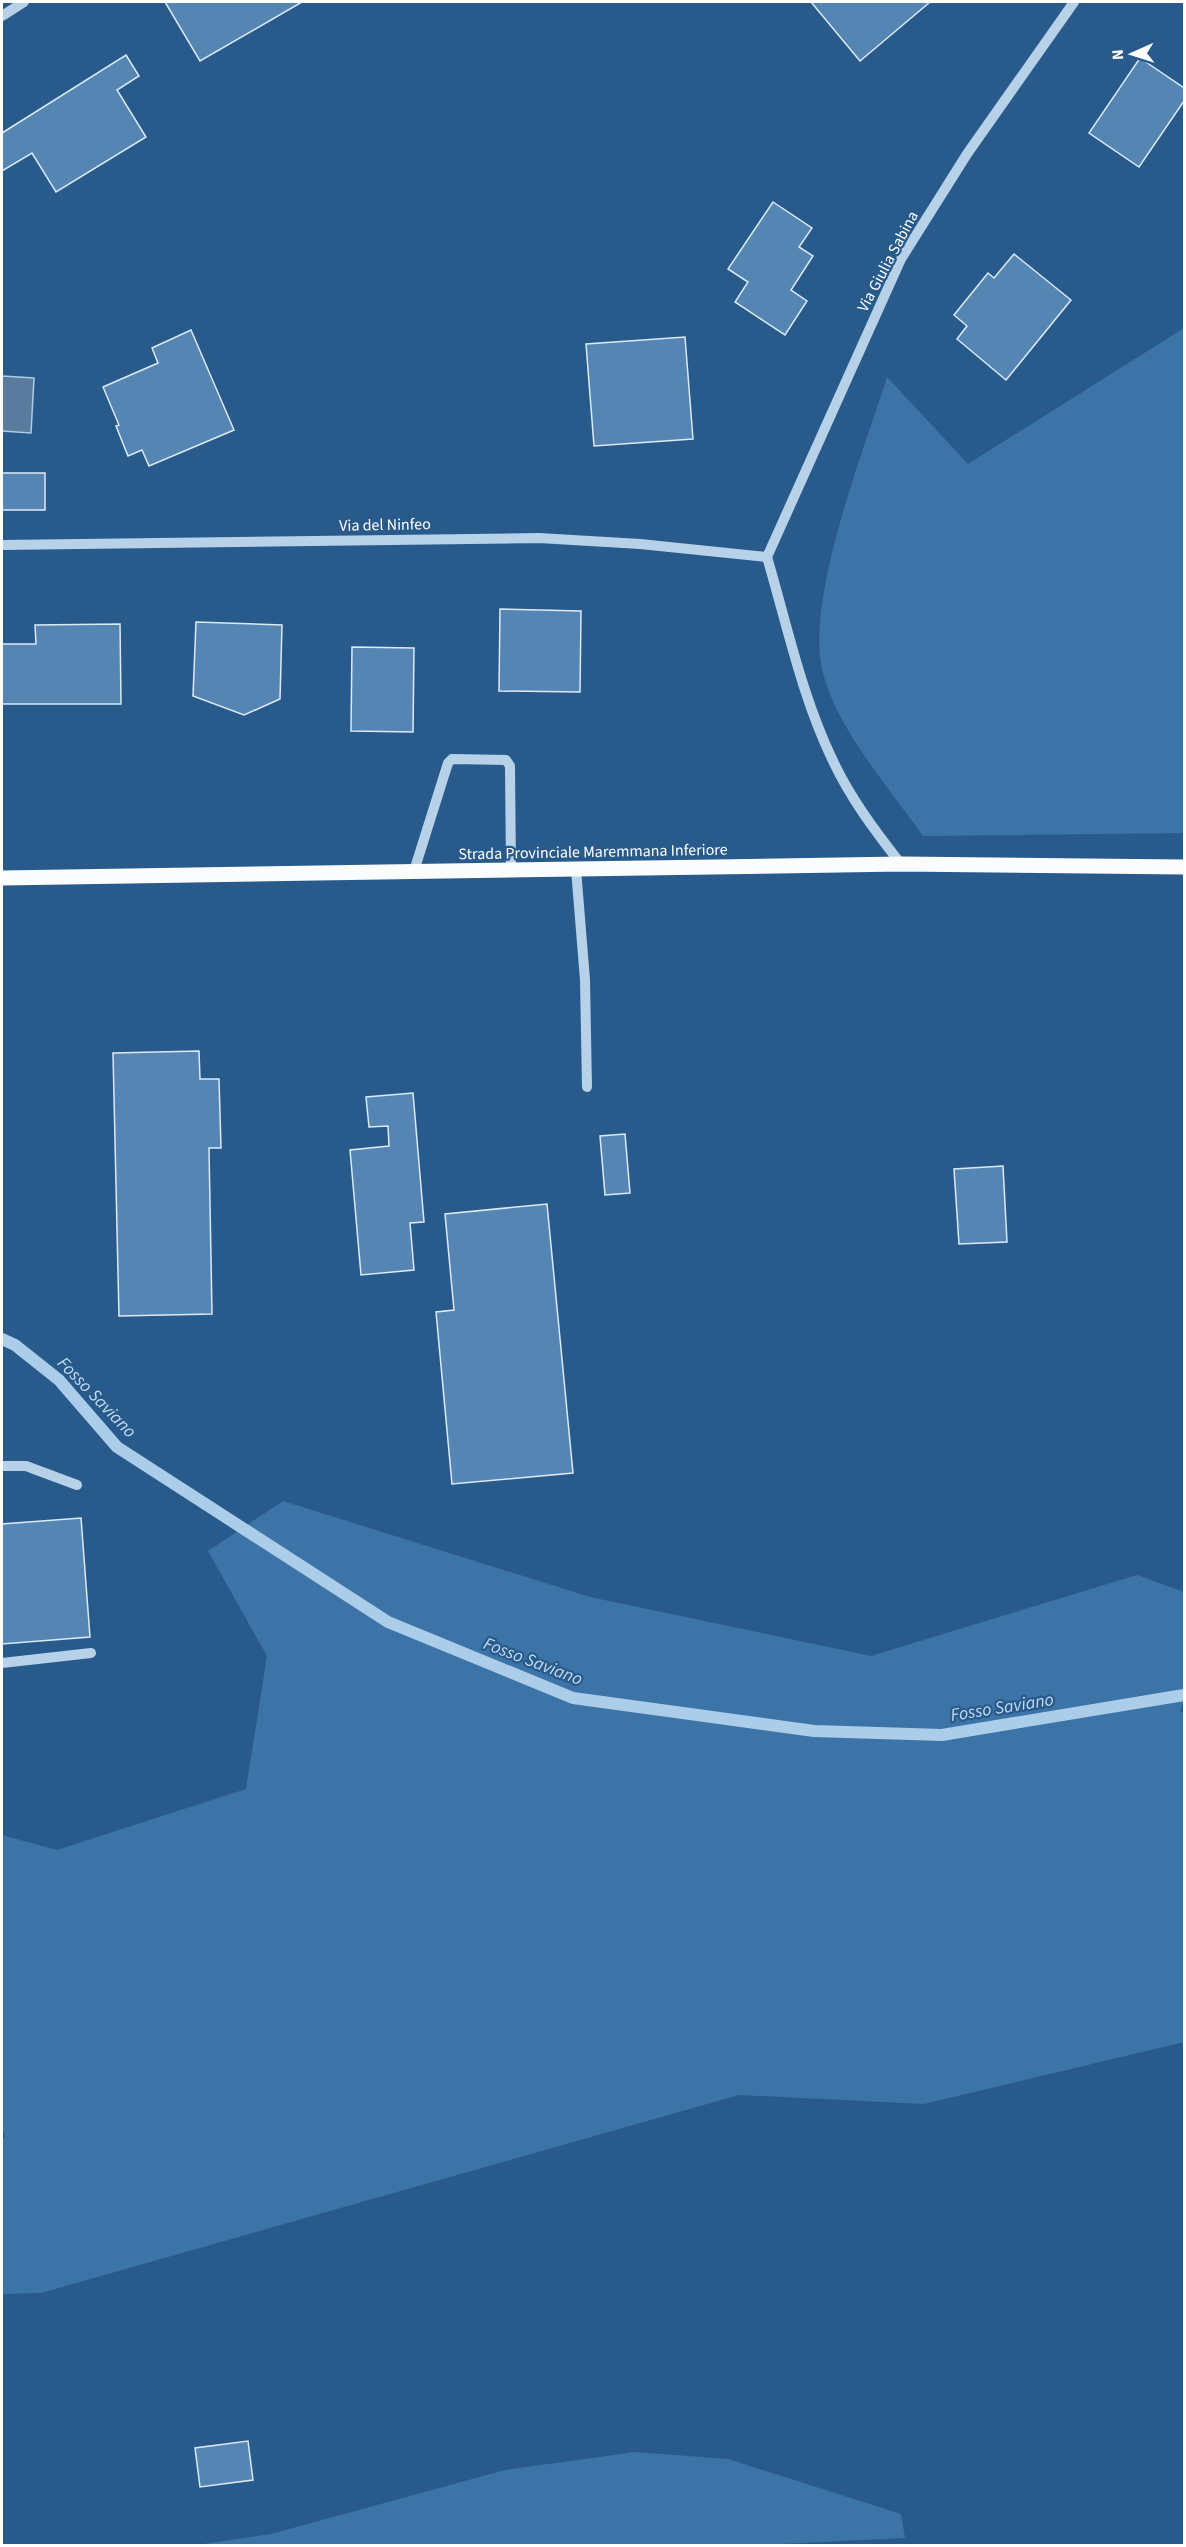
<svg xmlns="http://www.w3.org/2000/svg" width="1186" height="2547" viewBox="0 0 1186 2547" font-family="'Source Sans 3',sans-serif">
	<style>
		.green { fill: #3d74a7 }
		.water { fill: #597b9d; stroke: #accdea; stroke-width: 1.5 }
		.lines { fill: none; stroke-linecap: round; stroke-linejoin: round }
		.stream { stroke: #accdea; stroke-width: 12 }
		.building { fill: #5586b3; stroke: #dbeaf7; stroke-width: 1.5 }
		.minor { stroke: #b7d1e9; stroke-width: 10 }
		.major { stroke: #fafcfe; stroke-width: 15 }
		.labels { text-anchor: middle; stroke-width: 4.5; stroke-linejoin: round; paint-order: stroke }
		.street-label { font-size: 16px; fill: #fff; stroke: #285b8b }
		.water-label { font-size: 18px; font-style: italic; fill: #c3dbf1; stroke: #285b8b }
	</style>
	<rect width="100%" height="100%" fill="#285b8b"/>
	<g class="green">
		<path d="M1184 328V833L923 836C890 789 837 729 823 673 804 600 864 451 887 377L968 464Z"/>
		<path d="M283 1501 590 1597 871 1656 1137 1575 1184 1592V1701L1180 1711 1184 1713V2042L924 2104 739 2095 41 2293 2 2294V2141L5 2136 2 2129V1835L57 1850 246 1789 267 1656 208 1551Z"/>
		<path d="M636 2452 728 2459 901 2514 905 2538 740 2546 197 2545 271 2534 505 2470Z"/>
	</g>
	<path class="water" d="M2 376 34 378 31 433 2 431Z"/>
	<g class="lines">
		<path class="stream" d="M2 1339 15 1345 59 1380 117 1447 388 1622 573 1698 814 1731 942 1735 1184 1695"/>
	</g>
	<g class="building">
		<path d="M165 2H302L200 61Z"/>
		<path d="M811 2H930L860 61Z"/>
		<path d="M126 55 139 76 117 90 146 137 56 192 32 153 2 171V133Z"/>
		<path d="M1140 58 1184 88V101L1139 167 1089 133Z"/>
		<path d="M773 202 812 228 799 247 813 256 791 290 807 301 785 335 735 302 748 282 728 269Z"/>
		<path d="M1014 254 1071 300 1006 380 957 339 967 326 954 315 988 273 994 278Z"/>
		<path d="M191 330 234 430 149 466 142 450 128 456 116 426 119 425 103 387 158 363 152 348Z"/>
		<path d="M685 337 693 439 594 446 586 344Z"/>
		<rect x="2" y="473" width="43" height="37"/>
		<path d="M500 609 581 611 580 692 499 691Z"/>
		<path d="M196 622 282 625 280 699 244 715 193 696Z"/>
		<path d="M120 624 121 704H2V644H36L35 625Z"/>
		<path d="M352 647 414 648 413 732 351 731Z"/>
		<path d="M199 1051 200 1079H219L221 1148H209L212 1314 119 1316 113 1053Z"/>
		<path d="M413 1093 424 1222 410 1223 414 1270 361 1275 350 1150 389 1146 388 1126 369 1127 366 1097Z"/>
		<path d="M625 1134 630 1193 605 1195 600 1136Z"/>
		<path d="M1003 1166 1007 1242 959 1244 954 1169Z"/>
		<path d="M547 1204 573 1473 452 1484 436 1312 454 1310 445 1214Z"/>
		<path d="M81 1518 90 1637 2 1644V1524Z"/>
		<path d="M248 2441 253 2480 200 2487 195 2448Z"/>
	</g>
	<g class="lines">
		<g class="minor">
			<path d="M2 16 24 2"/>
			<path d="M2 545 539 538 640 544 767 557"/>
			<path d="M767 557 901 259 967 154 1074 2"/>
			<path d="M767 557C787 625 802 697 833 761 851 799 875 831 901 864"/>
			<path d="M576 869 585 980 587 1087"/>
			<path d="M414 871 448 763 452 759 506 760 510 766 511 870"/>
			<path d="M2 1466H26L77 1485"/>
			<path d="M2 1663 91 1653"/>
		</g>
		<path class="major" d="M2 878 901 864 1184 867"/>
	</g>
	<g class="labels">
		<g class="street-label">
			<text transform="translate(887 261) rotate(-62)" y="6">Via Giulia Sabina</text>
			<text transform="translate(385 524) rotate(-1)" y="6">Via del Ninfeo</text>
			<text transform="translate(593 851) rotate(-1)" y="6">Strada Provinciale Maremmana Inferiore</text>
		</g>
		<g class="water-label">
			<text transform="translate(97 1397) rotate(46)" y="6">Fosso Saviano</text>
			<text transform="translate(533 1661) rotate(21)" y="6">Fosso Saviano</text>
			<text transform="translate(1002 1707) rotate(-9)" y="6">Fosso Saviano</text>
		</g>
	</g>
	<rect width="1186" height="2547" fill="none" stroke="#ffffff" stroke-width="6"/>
	<g transform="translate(1132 54) rotate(267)" stroke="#285b8b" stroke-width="4.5" paint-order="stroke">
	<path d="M0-4.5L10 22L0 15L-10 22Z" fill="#ffffff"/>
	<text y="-9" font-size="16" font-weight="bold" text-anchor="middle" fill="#ffffff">N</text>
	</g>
</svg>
